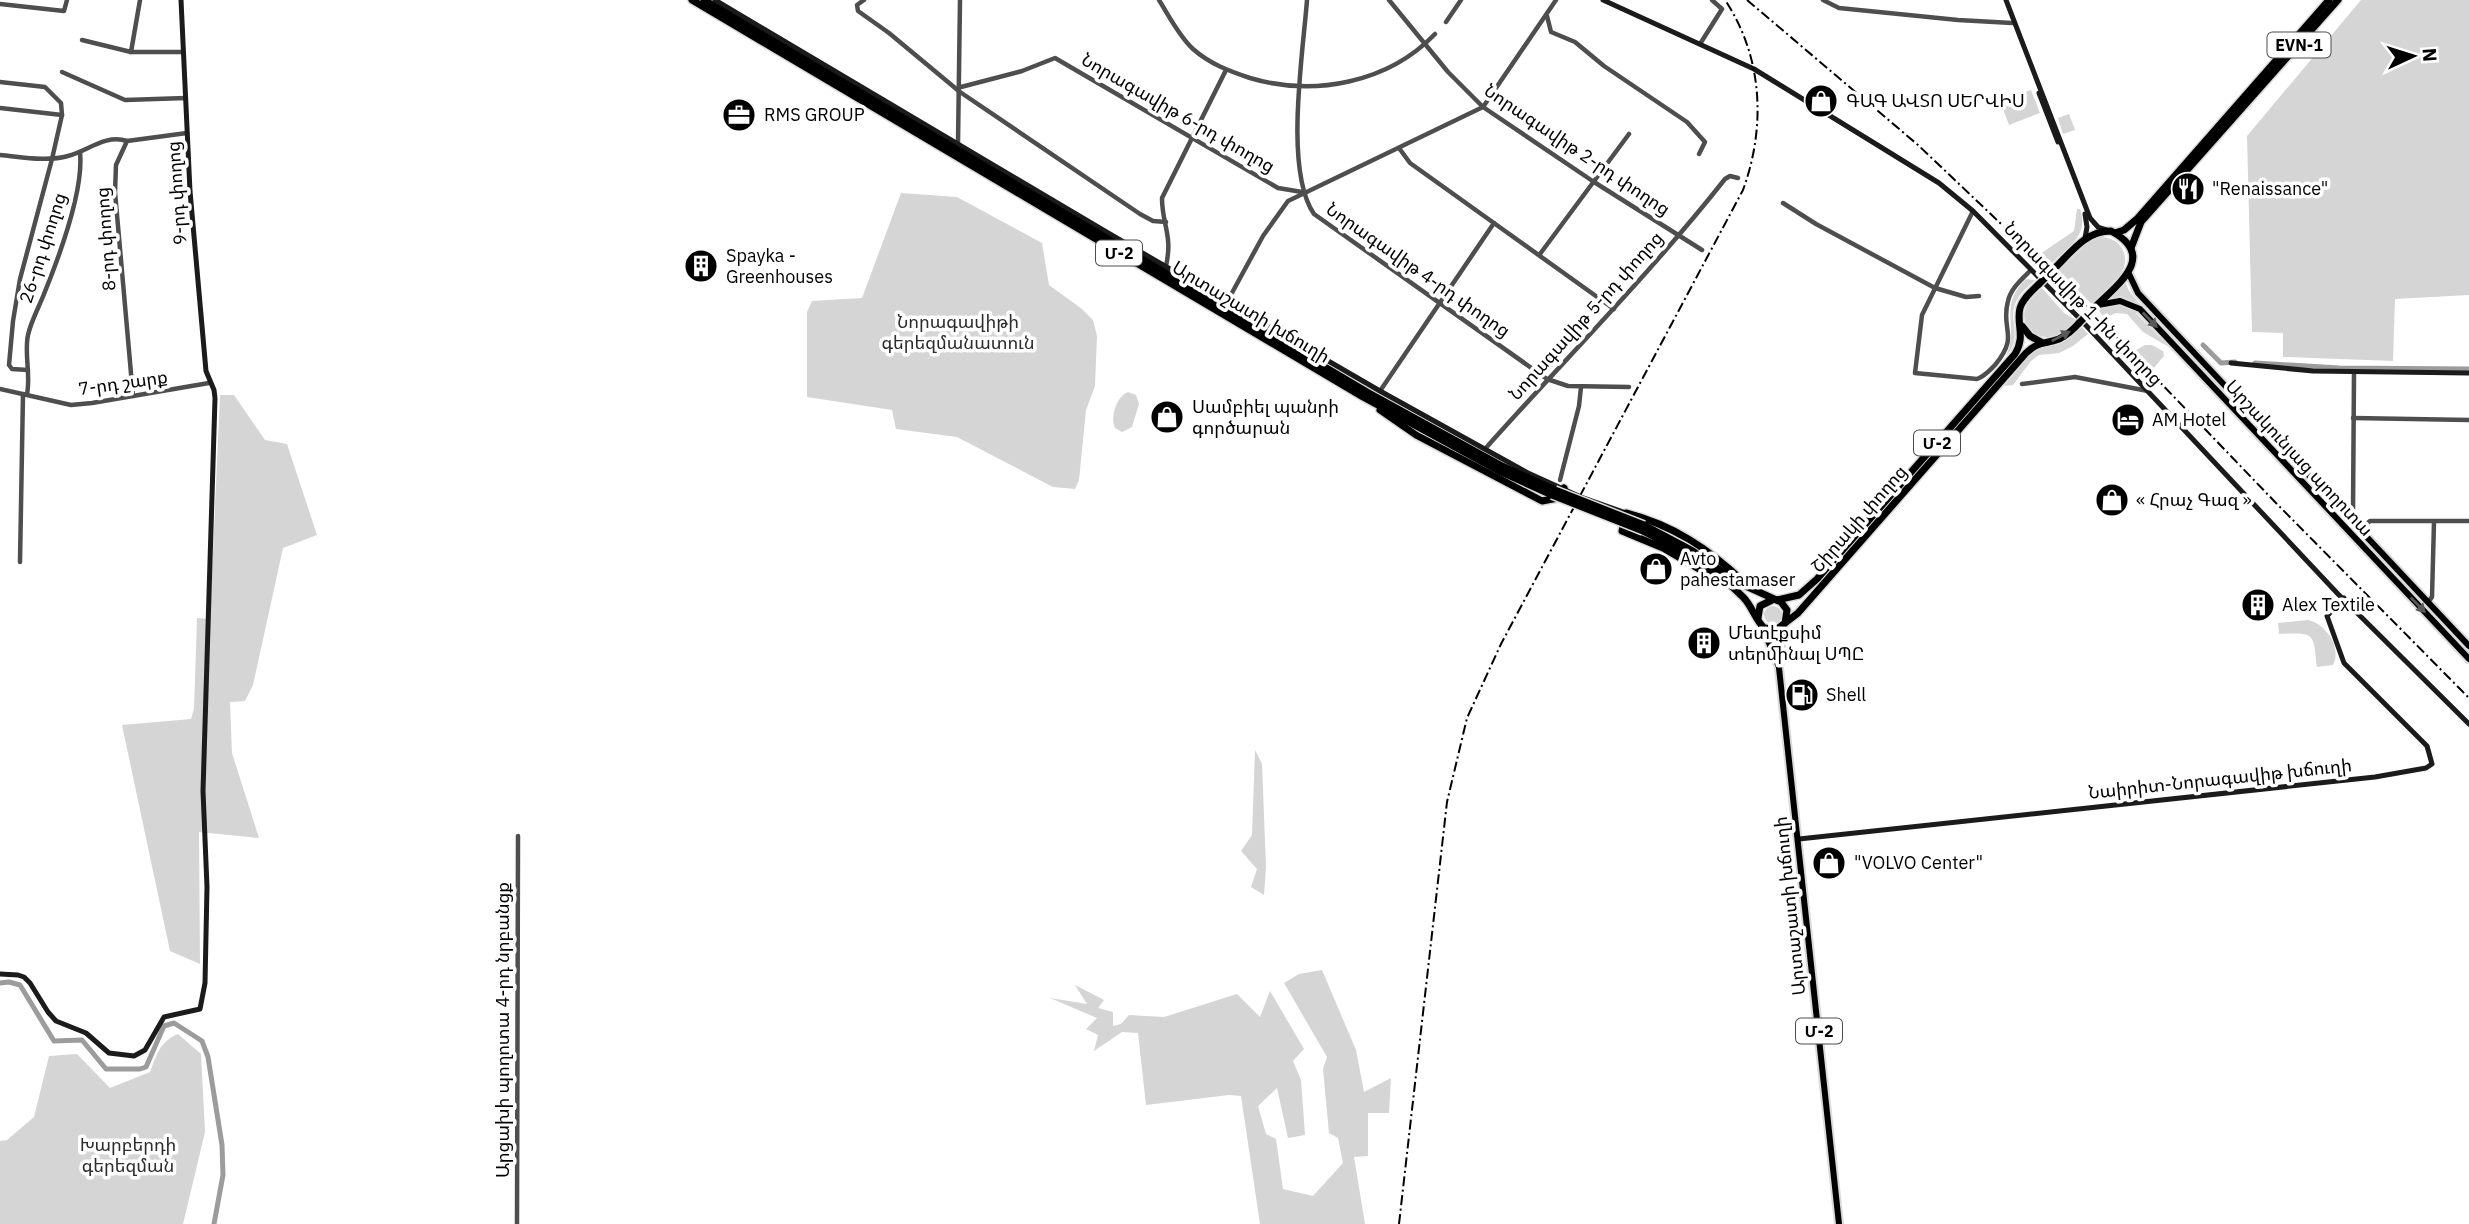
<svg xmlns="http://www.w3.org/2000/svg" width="2469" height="1224" viewBox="0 0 2469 1224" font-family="'IBM Plex Sans','Noto Sans Armenian',sans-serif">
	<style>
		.green { fill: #d5d5d5 }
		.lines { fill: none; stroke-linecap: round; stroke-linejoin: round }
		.canal { stroke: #9c9c9c; stroke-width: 5 }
		.primary-casing { stroke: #dbdbdb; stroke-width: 10 }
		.highway-casing { stroke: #dbdbdb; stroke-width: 10 }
		.street { stroke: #4e4e4e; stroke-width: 4.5 }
		.secondary { stroke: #1b1b1b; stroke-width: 5 }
		.primary { stroke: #000; stroke-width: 6 }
		.highway { stroke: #000; stroke-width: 7 }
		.rail { stroke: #000; stroke-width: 2; stroke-dasharray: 10 3.5 2 3.5; stroke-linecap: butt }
		.highway-bridge-casing { stroke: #dbdbdb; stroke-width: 10; stroke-linecap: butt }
		.highway-bridge { stroke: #000; stroke-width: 7 }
		.oneway { fill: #595959 }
		.labels { text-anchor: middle; stroke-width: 7; stroke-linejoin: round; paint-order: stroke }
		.shield { fill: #fff; stroke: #4c4c4c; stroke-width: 2 }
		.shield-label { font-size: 16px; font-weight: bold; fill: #000 }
		.poi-label { font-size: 18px; fill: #000; stroke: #fff; text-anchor: start }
		.street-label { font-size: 18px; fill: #000; stroke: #fff }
		.park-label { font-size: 18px; fill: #2c2c2c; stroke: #fff }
	</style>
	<rect width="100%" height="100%" fill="#fff"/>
	<g class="green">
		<path d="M2361 0H2469V295L2395 299 2393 361 2283 357V333L2252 332 2247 136Z"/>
		<path d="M2031 90 2040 113 2009 125 2000 101Z"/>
		<path d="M2069 114 2075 130 2063 134 2058 118Z"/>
		<path d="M901 193 957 197 1042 243 1049 285 1082 309 1093 320 1097 336 1095 386 1086 410 1079 480 1075 489 1053 487 957 437 896 429 892 410 807 397V312L812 301 862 298Z"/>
		<path d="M2077 209H2080C2089 236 2069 246 2052 263L2040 254 2074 231Z"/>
		<path d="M2096 237C2106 237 2115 238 2121 247 2136 270 2106 290 2092 304L2063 279 2059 270 2089 241Z"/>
		<path d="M2026 279 2035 280C2028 287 2020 293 2016 302 2007 322 2024 336 2006 356 2020 326 1997 307 2026 279Z"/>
		<path d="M2125 282 2129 291 2148 314 2125 298H2109Z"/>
		<path d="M2042 288 2064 313 2076 320C2070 326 2065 332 2058 335 2039 344 2016 325 2027 305 2030 298 2037 293 2042 288Z"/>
		<path d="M2116 304 2135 312 2169 347 2143 332 2127 314 2116 313 2105 318 2098 310Z"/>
		<path d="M2082 327 2088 334 2073 346 2059 353 2039 355 2031 361 2013 385 2004 386 2034 350 2060 343 2070 338Z"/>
		<path d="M2145 345H2152L2163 351 2164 356 2152 370 2133 352Z"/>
		<path d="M1128 392 1136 395 1139 404 1132 427 1122 432 1115 428C1110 417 1116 397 1128 392Z"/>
		<path d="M220 395H234L265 440 287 444 317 535 283 548 253 685 245 701 230 702 232 753 259 838 199 832 200 964 170 951 122 725 191 719 194 709 197 618 210 619Z"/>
		<circle cx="1773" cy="615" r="9"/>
		<path d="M2308 620C2326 624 2342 647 2333 665L2317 667C2313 634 2317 632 2279 634L2278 623Z"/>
		<path d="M1255 750 1262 764 1266 867 1264 895 1251 887 1257 869 1241 851 1252 835Z"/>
		<path d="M1322 970 1356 1050 1364 1092 1391 1078 1389 1113H1368V1156L1354 1157 1365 1224H1260L1241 1096 1229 1095 1146 1105 1138 1033 1122 1032 1094 1051 1098 1035 1086 1029 1097 1018 1050 998 1087 1004 1075 985 1104 1000 1098 1008 1113 1012V1026L1121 1024 1129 1015 1164 1017 1237 994 1260 1017 1270 991 1304 1049 1293 1061 1301 1080 1305 1135 1288 1138 1277 1088 1258 1106 1266 1134 1276 1139 1283 1189 1313 1196 1343 1163 1338 1138 1329 1133 1323 1069 1327 1057 1284 983 1299 974Z"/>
		<path d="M178 1034 201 1054 205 1132 183 1224H0V1141L7 1140 34 1117 49 1056 77 1054 110 1088 150 1072C157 1055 159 1042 178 1034Z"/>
	</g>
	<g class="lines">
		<g class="canal">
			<path d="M2203 345 2221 363 2235 362"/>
			<path d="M2255 363 2339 368 2469 369"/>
			<path d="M0 983 9 982 20 985 54 1041 82 1040 106 1069H140L146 1067 164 1026 174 1023 202 1041 208 1057 222 1145 223 1175 214 1224"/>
		</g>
		<defs>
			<g id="primary">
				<path d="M2129 274 2138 293 2469 646"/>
				<path d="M2098 305 2120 301 2140 309 2469 659"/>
				<path d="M1762 626 1779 667"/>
				<path d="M1783 626 1779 668 1839 1224"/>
			</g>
			<g id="highway">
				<path d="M692 0 1363 397 1499 471 1552 495"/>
				<path d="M704 0 1367 392 1502 466 1555 490"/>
				<path d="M2115 233 2124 230 2137 219 2329 0"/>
				<path d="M2131 248 2141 222 2338 0"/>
				<path d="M2056 267C2072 251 2086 231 2111 231 2158 256 2118 284 2095 307"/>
				<path d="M2022 326 2030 336 2041 342"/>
				<path d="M1380 410 1416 435 1542 501 1558 498 1564 488"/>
				<path d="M1643 531C1678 549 1715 568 1743 597 1752 606 1755 619 1764 628L1777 629 1785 623 1787 610 1781 602 1739 583 1693 551 1644 525"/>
				<path d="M1711 576 1663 548 1622 531 1626 513C1673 525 1709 549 1744 582"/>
				<path d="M1777 600 1799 595 1817 579 2015 354C2026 336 2016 325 2020 308 2023 298 2032 291 2039 284"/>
				<path d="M1758 618 1760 606 1772 600"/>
				<path d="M1785 623 1798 613 2026 353C2040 340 2044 345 2059 339 2067 335 2073 330 2079 323"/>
			</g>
		</defs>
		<use href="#primary" class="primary-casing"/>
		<use href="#highway" class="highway-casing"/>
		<g class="street">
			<path d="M140 0 131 52H183"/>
			<path d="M864 0 857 5 858 11 889 33 960 92 1140 214 1153 221 1166 222"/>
			<path d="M1159 0C1169 16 1179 36 1193 49 1210 64 1229 71 1250 78 1314 97 1388 83 1435 34"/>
			<path d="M1307 0C1303 54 1284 170 1314 214L1547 379 1568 386 1629 387"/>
			<path d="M1389 0 1448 72 1483 107 1594 182 1702 250"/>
			<path d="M1823 0 1839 8 1958 20 2012 23"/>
			<path d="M0 4 64 11 67 0"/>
			<path d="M1547 16 1551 32 1575 42 1604 66 1687 122 1705 142 1699 154"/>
			<path d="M1446 22 1461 0"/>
			<path d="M82 40 131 52"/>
			<path d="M1700 44 1722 9 1712 0"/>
			<path d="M62 72 125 100 186 98"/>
			<path d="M0 82 45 87 61 103 62 115 52 159 20 279 13 321 9 365 12 369 28 370"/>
			<path d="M961 87 1022 71 1055 58 1278 188 1302 192"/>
			<path d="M0 108 62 115"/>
			<path d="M958 143 960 0"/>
			<path d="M1399 148 1410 163 1614 309"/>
			<path d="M0 155C22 157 47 162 68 156 88 151 105 134 127 141"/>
			<path d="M1783 203 1816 224 1935 288 1966 297 1979 296"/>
			<path d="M1973 211 1922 315 1915 373 1977 379C1985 376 1989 371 1995 365 2020 335 2000 330 2008 301 2011 288 2022 279 2031 270"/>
			<path d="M1540 254 1629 134"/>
			<path d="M1166 266C1173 235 1162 225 1162 198L1226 70"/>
			<path d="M1227 302 1263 236 1288 201 1483 107 1556 0"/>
			<path d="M2022 384 2075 377 2148 391"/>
			<path d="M0 389 71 405 92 403 209 383"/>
			<path d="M1380 391 1494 223"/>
			<path d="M27 394C31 375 24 354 28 335 31 321 39 307 44 294 59 257 84 191 80 152"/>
			<path d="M133 396 115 192 116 165 127 141 187 133"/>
			<path d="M2353 418 2469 420"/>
			<path d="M1485 449C1565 359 1650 274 1725 179L1730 176 1738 178"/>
			<path d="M1560 480 1579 406 1581 387"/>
			<path d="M2348 519 2353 513 2354 372"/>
			<path d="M2359 530 2370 521H2469"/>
			<path d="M20 562 23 394"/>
			<path d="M2428 602 2432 597 2434 522"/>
			<path d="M517 1224 518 836"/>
		</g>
		<g class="secondary">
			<path d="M715 0 1103 230 1380 391 1528 473 1581 497 1626 513"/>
			<path d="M1603 0 1754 69 1939 183 1973 211 2080 319 2338 594 2469 724"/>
			<path d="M2006 0 2090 218 2098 227 2107 230"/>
			<path d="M2039 93 2058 142"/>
			<path d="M2085 214 2087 227 2085 238"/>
			<path d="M2231 363 2313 371 2469 373"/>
			<path d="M1799 839 2375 777 2426 768 2432 764 2427 746 2344 663 2327 616 2344 598"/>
			<path d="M0 974 18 975 24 977 30 983 48 1012 56 1021 86 1033 109 1053 134 1056 145 1050 164 1017 200 1009 205 983 207 887 203 791 215 398 214 390 206 371 190 191 181 0"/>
		</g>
		<use href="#primary" class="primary"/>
		<use href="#highway" class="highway"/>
		<g class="rail">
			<path d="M1747 0 1918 145 2078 297 2276 503 2469 698"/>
			<path d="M1399 1224 1447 802 1467 718 1501 644 1743 190C1766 127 1763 57 1725 0"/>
		</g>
		<defs>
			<g id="highway-bridge">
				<path d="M2039 284 2056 267"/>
				<path d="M2079 323 2095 307"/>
				<path d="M1555 490 1644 525"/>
				<path d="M1552 495 1643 531"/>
			</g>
		</defs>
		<use href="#highway-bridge" class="highway-bridge-casing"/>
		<use href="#highway-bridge" class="highway-bridge"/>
	</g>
	<defs><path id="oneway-solid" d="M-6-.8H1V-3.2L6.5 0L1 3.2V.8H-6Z" transform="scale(1.75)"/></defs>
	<g class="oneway">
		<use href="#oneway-solid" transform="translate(2150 320) rotate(46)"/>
		<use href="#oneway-solid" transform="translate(2061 336) rotate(-28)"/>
		<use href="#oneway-solid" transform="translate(2418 605) rotate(46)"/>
	</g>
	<defs>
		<symbol id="shop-disc" viewBox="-11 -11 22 22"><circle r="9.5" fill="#000" stroke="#fff"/><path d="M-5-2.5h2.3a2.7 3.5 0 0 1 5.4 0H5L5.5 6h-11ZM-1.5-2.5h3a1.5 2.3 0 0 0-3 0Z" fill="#fff"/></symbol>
		<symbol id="office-disc" viewBox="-11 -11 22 22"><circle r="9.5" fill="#000" stroke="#fff"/><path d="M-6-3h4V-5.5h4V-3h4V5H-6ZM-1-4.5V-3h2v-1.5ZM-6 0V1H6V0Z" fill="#fff"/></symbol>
		<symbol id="restaurant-disc" viewBox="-11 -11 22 22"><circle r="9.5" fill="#000" stroke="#fff"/><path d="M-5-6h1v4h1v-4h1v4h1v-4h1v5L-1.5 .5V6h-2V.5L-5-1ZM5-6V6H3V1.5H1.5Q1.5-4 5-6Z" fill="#fff"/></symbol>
		<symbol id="building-disc" viewBox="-11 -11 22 22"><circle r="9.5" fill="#000" stroke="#fff"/><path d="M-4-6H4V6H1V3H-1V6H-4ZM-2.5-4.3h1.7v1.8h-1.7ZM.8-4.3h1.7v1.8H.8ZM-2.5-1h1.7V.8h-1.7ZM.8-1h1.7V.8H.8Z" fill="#fff"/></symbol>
		<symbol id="hotel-disc" viewBox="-11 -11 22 22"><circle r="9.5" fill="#000" stroke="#fff"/><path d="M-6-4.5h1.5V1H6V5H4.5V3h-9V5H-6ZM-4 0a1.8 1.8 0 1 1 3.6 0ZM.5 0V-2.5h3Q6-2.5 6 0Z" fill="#fff"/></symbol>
		<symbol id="fuel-disc" viewBox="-11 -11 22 22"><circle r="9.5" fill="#000" stroke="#fff"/><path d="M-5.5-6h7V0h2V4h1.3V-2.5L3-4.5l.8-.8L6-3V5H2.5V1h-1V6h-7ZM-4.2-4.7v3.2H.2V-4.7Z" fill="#fff"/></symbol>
	</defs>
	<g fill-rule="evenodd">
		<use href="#shop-disc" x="1802" y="82" width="38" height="38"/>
		<use href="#office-disc" x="720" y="96" width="38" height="38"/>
		<use href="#restaurant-disc" x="2169" y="170" width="38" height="38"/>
		<use href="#building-disc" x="682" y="247" width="38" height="38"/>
		<use href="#shop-disc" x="1148" y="398" width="38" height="38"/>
		<use href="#hotel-disc" x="2109" y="401" width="38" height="38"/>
		<use href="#shop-disc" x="2093" y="481" width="38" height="38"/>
		<use href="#shop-disc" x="1637" y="550" width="38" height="38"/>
		<use href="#building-disc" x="2239" y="586" width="38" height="38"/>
		<use href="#building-disc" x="1685" y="624" width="38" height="38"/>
		<use href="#fuel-disc" x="1783" y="676" width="38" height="38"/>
		<use href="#shop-disc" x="1810" y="844" width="38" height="38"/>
	</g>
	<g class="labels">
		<g class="shield">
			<rect x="2267.5" y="32.5" width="63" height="25" rx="5"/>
			<rect x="1096" y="240.5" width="46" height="25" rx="5"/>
			<rect x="1914" y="430.5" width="46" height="25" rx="5"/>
			<rect x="1796" y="1018.5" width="46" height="25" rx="5"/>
		</g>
		<g class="shield-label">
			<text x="2299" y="51">EVN-1</text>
			<text x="1119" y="259">Մ-2</text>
			<text x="1937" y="449">Մ-2</text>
			<text x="1819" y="1037">Մ-2</text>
		</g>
		<g class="poi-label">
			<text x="1846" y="107">ԳԱԳ ԱՎՏՈ ՍԵՐՎԻՍ</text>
			<text x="764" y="121">RMS GROUP</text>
			<text x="2212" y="195">"Renaissance"</text>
			<text x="726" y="262">Spayka -<tspan x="726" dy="21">Greenhouses</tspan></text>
			<text x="1192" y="413">Սամբիել պանրի<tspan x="1192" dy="21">գործարան</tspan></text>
			<text x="2152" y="426">AM Hotel</text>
			<text x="2136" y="506">« Հրաչ Գազ »</text>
			<text x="1680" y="565">Avto<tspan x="1680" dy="21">pahestamaser</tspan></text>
			<text x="2282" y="611">Alex Textile</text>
			<text x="1728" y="639">Մետէքսիմ<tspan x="1728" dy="21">տերմինալ ՍՊԸ</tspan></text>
			<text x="1826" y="701">Shell</text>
			<text x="1854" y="869">"VOLVO Center"</text>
		</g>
		<g class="street-label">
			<text transform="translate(1178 113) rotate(30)" y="6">Նորագավիթ 6-րդ փողոց</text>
			<text transform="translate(1577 150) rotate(34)" y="6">Նորագավիթ 2-րդ փողոց</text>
			<text transform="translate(177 193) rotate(-94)" y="6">9-րդ փողոց</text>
			<text transform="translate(106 239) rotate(-94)" y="6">8-րդ փողոց</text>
			<text transform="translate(43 248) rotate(-72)" y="6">26-րդ փողոց</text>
			<text transform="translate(1418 270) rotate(35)" y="6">Նորագավիթ 4-րդ փողոց</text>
			<text transform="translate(2083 304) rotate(46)" y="6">Նորագավիթ 1-ին փողոց</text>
			<text transform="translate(1251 312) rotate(31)" y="6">Արտաշատի խճուղի</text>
			<text transform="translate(1586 316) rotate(-48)" y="6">Նորագավիթ 5-րդ փողոց</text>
			<text transform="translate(123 383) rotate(-8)" y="6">7-րդ շարք</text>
			<text transform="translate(2299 458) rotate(47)" y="6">Արշակունյաց պողոտա</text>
			<text transform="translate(1859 519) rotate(-49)" y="6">Շիրակի փողոց</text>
			<text transform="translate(2220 779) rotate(-6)" y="6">Նաիրիտ-Նորագավիթ խճուղի</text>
			<text transform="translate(1790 906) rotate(-96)" y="6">Արտաշատի խճուղի</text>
			<text transform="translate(503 1030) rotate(-90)" y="6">Արցախի պողոտա 4-րդ նրբանցք</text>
		</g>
		<g class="park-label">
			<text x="958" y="328">Նորագավիթի<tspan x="958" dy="21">գերեզմանատուն</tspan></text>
			<text x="128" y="1151">Խարբերդի<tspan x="128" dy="21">գերեզման</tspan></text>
		</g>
	</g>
	<g transform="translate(2413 56) rotate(86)" stroke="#ffffff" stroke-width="5" paint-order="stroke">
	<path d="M0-5L12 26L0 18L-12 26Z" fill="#000000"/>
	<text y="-10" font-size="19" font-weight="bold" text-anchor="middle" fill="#000000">N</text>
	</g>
</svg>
